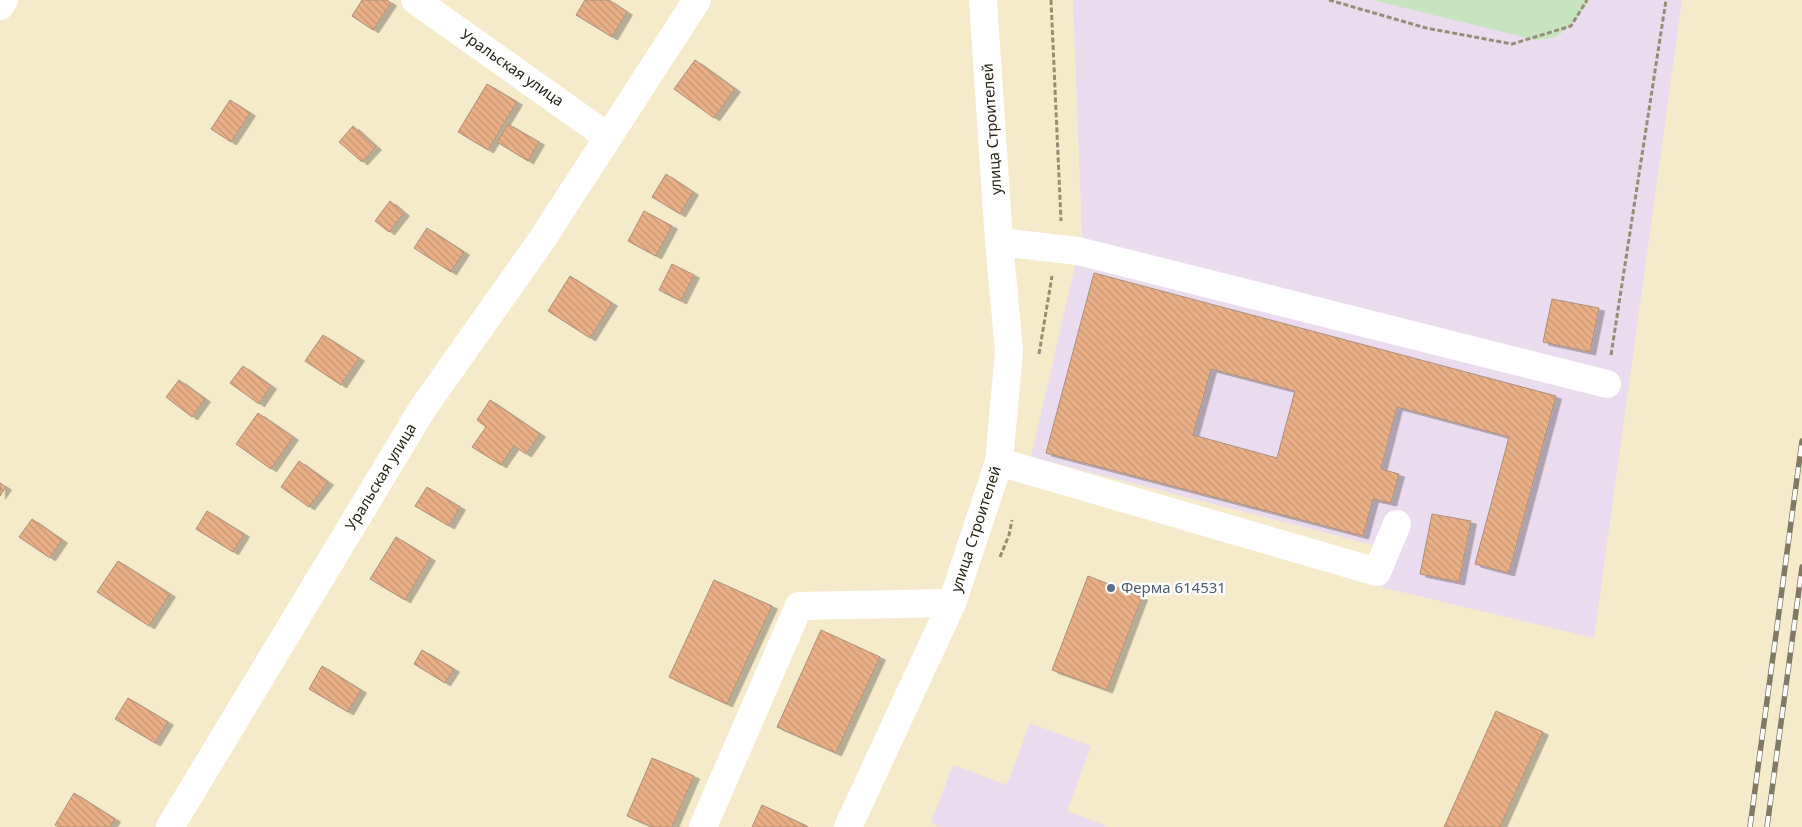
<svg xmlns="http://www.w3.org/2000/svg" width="1802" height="827" viewBox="0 0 1802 827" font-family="'Noto Sans',sans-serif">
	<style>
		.education { fill: #eadbee }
		.park { fill: #c6e4be }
		.building { fill: url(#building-back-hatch); stroke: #ab8f7c; fill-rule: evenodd; filter: url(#shadow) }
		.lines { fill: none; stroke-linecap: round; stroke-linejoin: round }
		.path { stroke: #958e77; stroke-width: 3; stroke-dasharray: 5 2.5; stroke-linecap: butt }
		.minor { stroke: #fff; stroke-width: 28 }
		.rail-casing { stroke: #807965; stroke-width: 5.5 }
		.rail { stroke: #fff; stroke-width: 4; stroke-dasharray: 11; stroke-linecap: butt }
		.service-dot { fill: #5c6f8a; stroke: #fff; stroke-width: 2 }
		.labels { text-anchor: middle; stroke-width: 5; stroke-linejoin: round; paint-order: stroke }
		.street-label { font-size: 15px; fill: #292519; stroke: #fff }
		.service-label { font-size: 15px; fill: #4e5e75; stroke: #fff; text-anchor: start }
	</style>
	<defs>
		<pattern id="building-back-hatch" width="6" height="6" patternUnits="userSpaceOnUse" patternTransform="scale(1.25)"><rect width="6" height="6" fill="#e9af86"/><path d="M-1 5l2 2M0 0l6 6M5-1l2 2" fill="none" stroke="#c89673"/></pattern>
		<filter id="shadow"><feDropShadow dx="5.5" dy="3" stdDeviation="0" flood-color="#0004"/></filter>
	</defs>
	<rect width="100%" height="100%" fill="#f5ebcb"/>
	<g class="education">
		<path d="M1073 0H1682L1594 638 1364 583 1373 545 1031 457 1082 236Z"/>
		<path d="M1030 723 1091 746 1067 811 1110 827H942L931 823 953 765 1007 785Z"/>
	</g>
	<path class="park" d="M1372 0H1590L1571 26 1554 38 1536 40Z"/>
	<g class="building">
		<path d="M362 0H387L391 3 373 30 352 16Z"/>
		<path d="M585 0H609L627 12 612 37 576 15Z"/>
		<path d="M695 60 735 89 714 118 674 89Z"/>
		<path d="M487 84 517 102 488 150 458 132Z"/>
		<path d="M230 100 250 113 231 142 211 129Z"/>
		<path d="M508 124 539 142 528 161 497 142Z"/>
		<path d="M353 126 376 147 362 162 339 142Z"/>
		<path d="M666 174 693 192 680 214 652 197Z"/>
		<path d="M390 201 404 213 389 232 375 221Z"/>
		<path d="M644 211 672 226 656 256 628 241Z"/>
		<path d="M427 228 464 252 451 272 414 248Z"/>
		<path d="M672 264 694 275 681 301 659 290Z"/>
		<path d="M1094 273 1556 396 1509 573 1475 564 1509 437 1397 407 1381 469 1399 474 1391 503 1373 499 1363 536 1046 453ZM1211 369 1295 391 1277 458 1193 435Z"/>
		<path d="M570 276 612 303 590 338 548 311Z"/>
		<path d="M1552 299 1599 308 1590 352 1543 342Z"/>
		<path d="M323 335 359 358 341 385 305 361Z"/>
		<path d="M243 366 271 386 259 404 230 383Z"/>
		<path d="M179 380 205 399 192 417 166 397Z"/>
		<path d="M490 400 540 434 526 454 514 446 501 465 472 447 486 427 477 420Z"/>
		<path d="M258 413 293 437 271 469 236 444Z"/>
		<path d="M299 461 328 482 309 507 281 487Z"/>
		<path d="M0 483 6 487 0 496Z"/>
		<path d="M427 487 460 507 449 526 415 506Z"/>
		<path d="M207 511 244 534 233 552 196 529Z"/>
		<path d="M1432 514 1471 521 1459 582 1420 574Z"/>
		<path d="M32 519 62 540 50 558 19 537Z"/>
		<path d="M396 537 430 558 405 600 370 579Z"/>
		<path d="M118 561 170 594 149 626 97 592Z"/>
		<path d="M1088 576 1142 597 1107 690 1052 670Z"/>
		<path d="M714 580 772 606 727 704 669 677Z"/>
		<path d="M821 630 880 657 836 753 777 727Z"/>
		<path d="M422 650 454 669 445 683 414 664Z"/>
		<path d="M322 666 361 690 348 712 309 689Z"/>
		<path d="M128 698 168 722 155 743 115 719Z"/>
		<path d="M1496 711 1543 732 1500 827H1444Z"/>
		<path d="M652 758 694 776 672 827H652L627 816Z"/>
		<path d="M74 793 115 819 110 827H59L55 825Z"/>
		<path d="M762 805 807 826V827H752Z"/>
	</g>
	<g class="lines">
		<g class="path">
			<path d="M1051 0 1061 221"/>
			<path d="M1329 0 1426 28 1512 44 1571 26 1587 0"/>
			<path d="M1039 354 1052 276"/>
			<path d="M1611 355 1666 0"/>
			<path d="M1000 557 1009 535 1012 520"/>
		</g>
		<g class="minor">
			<path d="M415 0 608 137"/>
			<path d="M0 6 4 0"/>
			<path d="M999 242 1078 251 1607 384"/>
			<path d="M999 462 1377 572 1397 524"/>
			<path d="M170 827 423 408 541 241 697 0"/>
			<path d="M703 827 799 606 952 603"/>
			<path d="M848 827 952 603 999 462 1009 351 999 242 983 0"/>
		</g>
		<defs>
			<g id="rail">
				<path d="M1750 827 1802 441"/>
				<path d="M1767 827 1802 567"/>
			</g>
		</defs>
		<use href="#rail" class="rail-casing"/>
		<use href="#rail" class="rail"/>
	</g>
	<circle class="service-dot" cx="1111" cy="588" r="5"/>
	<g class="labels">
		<g class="street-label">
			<text transform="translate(512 68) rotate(35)" y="5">Уральская улица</text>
			<text transform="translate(992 129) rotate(-94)" y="5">улица Строителей</text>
			<text transform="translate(381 477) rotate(-59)" y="5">Уральская улица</text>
			<text transform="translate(976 529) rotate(-72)" y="5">улица Строителей</text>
		</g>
		<g class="service-label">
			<text x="1121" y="593">Ферма 614531</text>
		</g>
	</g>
</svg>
